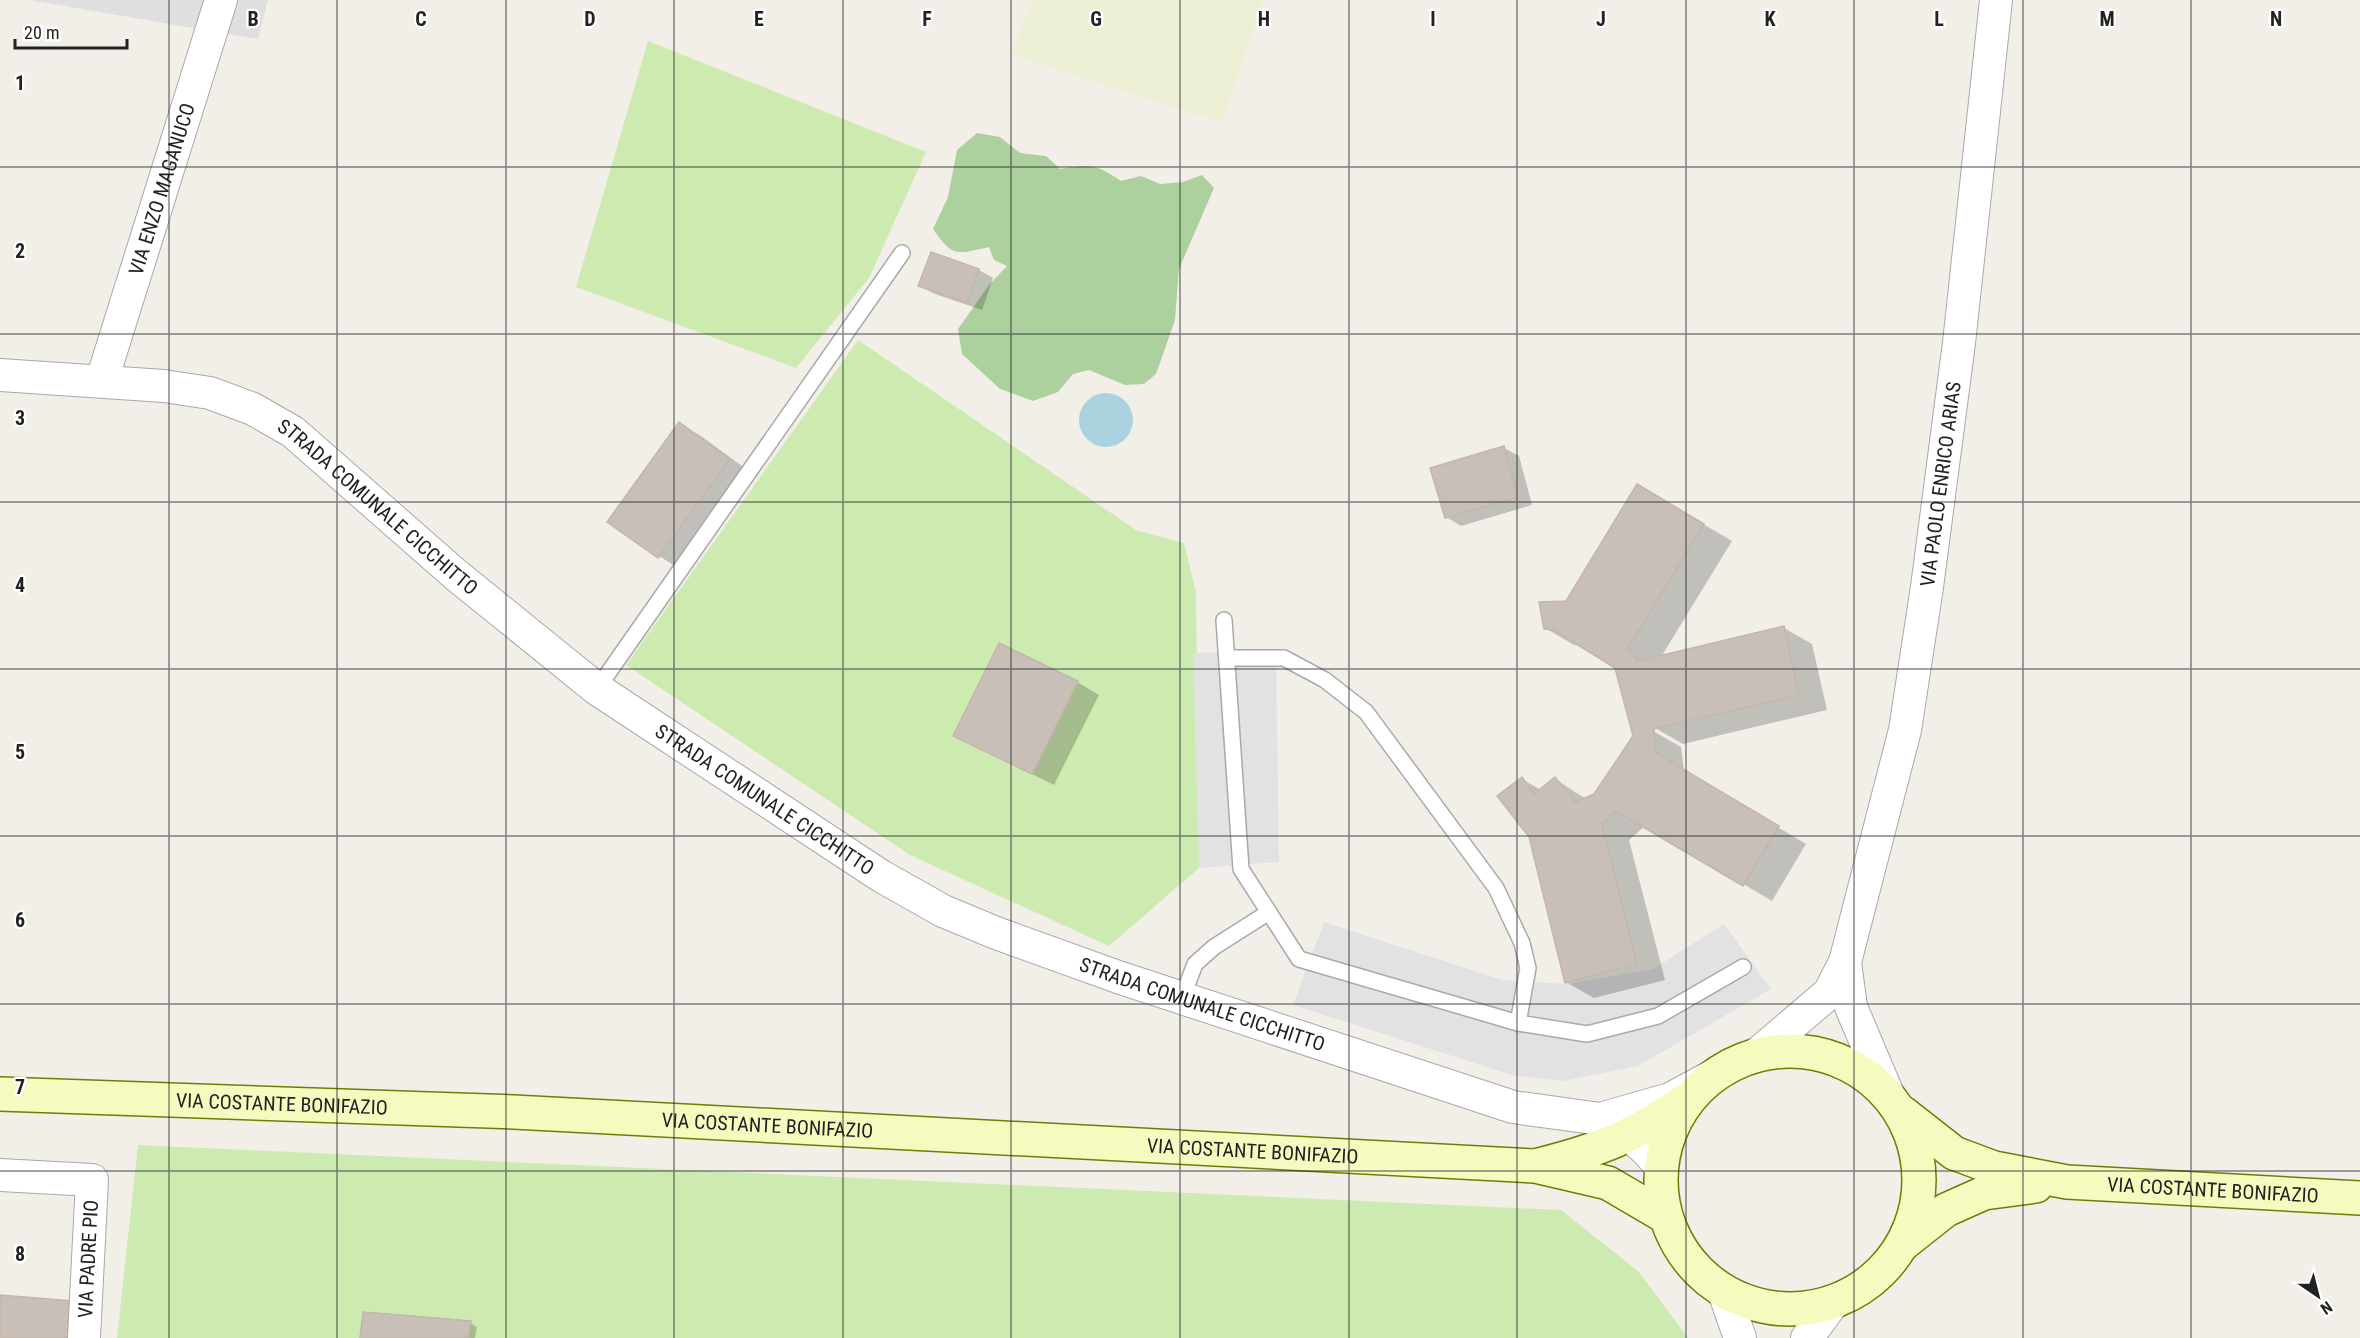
<svg xmlns="http://www.w3.org/2000/svg" width="2360" height="1338" viewBox="0 0 2360 1338" font-family="'Roboto Condensed',sans-serif">
	<style>
		.residential { fill: #e0dfdf }
		.farmland { fill: #eef0d5 }
		.grass { fill: #cdebb0 }
		.forest { fill: #add19e }
		.parking { fill: #e2e2e2 }
		.water { fill: #aad3df }
		.shadow { fill: #0003 }
		.building { fill: #c7bfb8; stroke: #c4b6ab; stroke-width: 1.5 }
		.lines { fill: none; stroke-linecap: round; stroke-linejoin: round }
		.lane-casing { stroke: #a9a9a9; stroke-width: 18 }
		.street-casing { stroke: #a9a9a9; stroke-width: 34 }
		.secondary-casing { stroke: #707d05; stroke-width: 36 }
		.lane { stroke: #fff; stroke-width: 15 }
		.street { stroke: #fff; stroke-width: 32 }
		.secondary { stroke: #f7fabf; stroke-width: 33 }
		.grid { fill: none; stroke: #222; stroke-width: 1.5; stroke-opacity: 0.55 }
		.labels { text-anchor: middle; stroke-width: 4.5; stroke-linejoin: round; paint-order: stroke }
		.street-label { font-size: 20px; fill: #222; stroke: #fff }
		.grid-label { font-size: 20px; text-anchor: middle; font-weight: bold; fill: #222; stroke: #fff; stroke-width: 4.5; stroke-linejoin: round; paint-order: stroke }
	</style>
	<rect width="100%" height="100%" fill="#f2efe9"/>
	<path class="residential" d="M29 0H268L258 39Z"/>
	<path class="farmland" d="M1032 0H1263L1222 123 1011 55Z"/>
	<g class="grass">
		<path d="M648 41 926 152 869 278 796 368 576 287Z"/>
		<path d="M858 340 1136 530 1184 543 1196 593 1199 868 1109 946 910 855 626 665Z"/>
		<path d="M138 1145 1561 1210 1639 1272 1688 1338H117Z"/>
	</g>
	<path class="forest" d="M977 133 1000 137 1020 153 1046 156 1060 169C1091 164 1095 164 1121 181L1141 176 1160 184 1183 182 1202 175 1214 188 1179 269 1175 320 1156 374 1144 384 1125 385 1089 370 1073 374 1058 392 1033 401 1000 389 962 354 958 329 989 285 1007 266 994 260 989 247C957 254 953 258 933 229L948 197 957 150Z"/>
	<g class="parking">
		<path d="M1276 651 1279 862 1199 868 1193 653Z"/>
		<path d="M1324 922 1502 980 1567 984 1653 969 1724 924 1771 989 1638 1066 1562 1081 1512 1075 1293 1005Z"/>
	</g>
	<circle class="water" cx="1106" cy="420" r="27"/>
	<g class="shadow">
		<path d="M932 254 979 270 993 278 982 310 935 294 920 286Z"/>
		<path d="M679 424 701 436 750 472 680 569 659 556Z"/>
		<path d="M1504 448 1519 456 1532 505 1461 526 1446 517Z"/>
		<path d="M1666 502 1732 541 1661 657 1784 628 1812 644 1827 710 1683 744 1655 728V732L1681 747 1684 771 1806 844 1772 901 1645 826 1629 840 1665 980 1594 998 1566 982 1522 779 1541 790 1555 779 1586 799 1595 795 1635 736 1616 667 1582 646 1574 645 1545 628 1566 603Z"/>
		<path d="M1077 682 1099 695 1054 785 977 747Z"/>
		<path d="M470 1323 477 1327 475 1338H361Z"/>
	</g>
	<g class="building">
		<path d="M931 252 979 269 967 303 918 286Z"/>
		<path d="M679 422 730 459 658 558 607 522Z"/>
		<path d="M1504 446 1518 497 1445 518 1430 468Z"/>
		<path d="M1637 484 1704 524 1628 648 1638 661 1784 626 1799 695 1653 729 1656 753 1779 826 1743 886 1616 811 1602 824 1637 964 1565 983 1529 837 1497 796 1522 777 1534 794 1555 777 1575 802 1594 794 1633 736 1615 668 1554 630 1544 629 1539 602 1566 601Z"/>
		<path d="M999 643 1078 681 1032 774 953 736Z"/>
		<path d="M0 1295 73 1301 71 1338H0Z"/>
		<path d="M363 1312 471 1321 468 1338H360Z"/>
	</g>
	<g class="lines">
		<defs>
			<g id="lane">
				<path d="M1224 620 1241 869 1299 959 1518 1023 1587 1034 1658 1016 1743 967"/>
				<path d="M1227 658H1284L1325 680 1366 712 1496 888 1522 943 1528 968 1518 1023"/>
				<path d="M597 689 902 253"/>
				<path d="M1182 998 1195 964 1214 947 1269 912"/>
			</g>
			<g id="street">
				<path id="s1" d="M0 375 164 386 210 393 253 409 293 432 456 575 597 689 881 876 943 911 996 933 1118 977 1513 1107 1600 1119 1670 1099 1722 1071"/>
				<path id="s2" d="M102 380 221 0"/>
				<path d="M1845 962 1851 1007 1890 1099"/>
				<path id="s3" d="M1755 1056 1829 993 1845 962 1905 730 1927 587 1959 343 1996 0"/>
				<path d="M1609 1123C1631 1135 1645 1147 1661 1167"/>
				<path d="M0 1175 92 1180 84 1338"/>
				<path d="M1724 1292 1740 1338"/>
				<path d="M1807 1338 1834 1301"/>
			</g>
			<g id="secondary">
				<circle cx="1790" cy="1180" r="129"/>
				<path id="s4" d="M0 1094 514 1112 1535 1166 1608 1183 1666 1217"/>
				<path id="s5" d="M1903 1113 1954 1153 1994 1168 2067 1182 2360 1198"/>
				<path d="M1539 1165C1599 1150 1635 1136 1686 1100"/>
				<path d="M1903 1244 1946 1210 1984 1193 2036 1186"/>
			</g>
		</defs>
		<use href="#lane" class="lane-casing"/>
		<use href="#street" class="street-casing"/>
		<use href="#secondary" class="secondary-casing"/>
		<use href="#lane" class="lane"/>
		<use href="#street" class="street"/>
		<use href="#secondary" class="secondary"/>
	</g>
	<path class="grid" d="M169 0V1338M337 0V1338M506 0V1338M674 0V1338M843 0V1338M1011 0V1338M1180 0V1338M1349 0V1338M1517 0V1338M1686 0V1338M1854 0V1338M2023 0V1338M2191 0V1338M0 167H2360M0 334H2360M0 502H2360M0 669H2360M0 836H2360M0 1004H2360M0 1171H2360"/>
	<g class="labels">
		<g class="street-label">
			<text dy="7" stroke="none"><textPath href="#s2" startOffset="200">VIA ENZO MAGANUCO</textPath></text>
			<text dy="7" stroke="none"><textPath href="#s3" startOffset="620">VIA PAOLO ENRICO ARIAS</textPath></text>
			<text dy="7" stroke="none"><textPath href="#s1" startOffset="416">STRADA COMUNALE CICCHITTO</textPath></text>
			<text dy="7" stroke="none"><textPath href="#s1" startOffset="902">STRADA COMUNALE CICCHITTO</textPath></text>
			<text dy="7" stroke="none"><textPath href="#s1" startOffset="1388">STRADA COMUNALE CICCHITTO</textPath></text>
			<text dy="7" stroke="none"><textPath href="#s4" startOffset="282">VIA COSTANTE BONIFAZIO</textPath></text>
			<text dy="7" stroke="none"><textPath href="#s4" startOffset="768">VIA COSTANTE BONIFAZIO</textPath></text>
			<text dy="7" stroke="none"><textPath href="#s4" startOffset="1254">VIA COSTANTE BONIFAZIO</textPath></text>
			<text dy="7" stroke="none"><textPath href="#s5" startOffset="328">VIA COSTANTE BONIFAZIO</textPath></text>
			<text transform="translate(88 1259) rotate(-87)" y="7">VIA PADRE PIO</text>
		</g>
	</g>
	<g class="grid-label">
		<text x="253" y="26">B</text>
		<text x="421" y="26">C</text>
		<text x="590" y="26">D</text>
		<text x="759" y="26">E</text>
		<text x="927" y="26">F</text>
		<text x="1096" y="26">G</text>
		<text x="1264" y="26">H</text>
		<text x="1433" y="26">I</text>
		<text x="1601" y="26">J</text>
		<text x="1770" y="26">K</text>
		<text x="1939" y="26">L</text>
		<text x="2107" y="26">M</text>
		<text x="2276" y="26">N</text>
		<text x="20" y="90">1</text>
		<text x="20" y="258">2</text>
		<text x="20" y="425">3</text>
		<text x="20" y="592">4</text>
		<text x="20" y="759">5</text>
		<text x="20" y="927">6</text>
		<text x="20" y="1094">7</text>
		<text x="20" y="1261">8</text>
	</g>
	<g transform="translate(2318 1296) rotate(145)" stroke="#ffffff" stroke-width="4.5" paint-order="stroke">
	<path d="M0-4.5L10 22L0 15L-10 22Z" fill="#222222"/>
	<text y="-9" font-size="16" font-weight="bold" text-anchor="middle" fill="#222222">N</text>
	</g>
	<path d="M15 39v9h112v-9" fill="none" stroke="#222222" stroke-width="3"/>
	<text x="24" y="39" font-size="18" fill="#222222" stroke="#ffffff" stroke-width="4.5" paint-order="stroke">20 m</text>
</svg>
